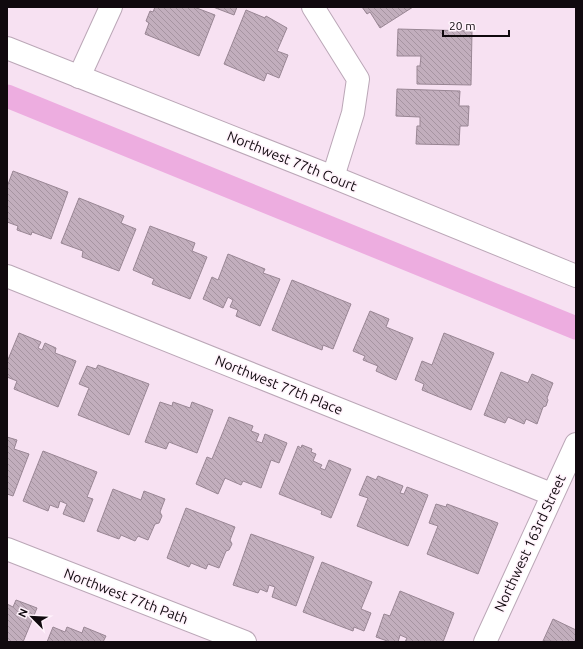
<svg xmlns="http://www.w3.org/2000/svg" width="583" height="649" viewBox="0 0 583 649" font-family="Ubuntu,sans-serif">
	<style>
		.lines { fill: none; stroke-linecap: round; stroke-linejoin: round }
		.canal { stroke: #edade0; stroke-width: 23 }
		.building { fill: url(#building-back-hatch); stroke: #998694 }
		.minor-casing { stroke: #bba7b7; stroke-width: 24 }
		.minor { stroke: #fff; stroke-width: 22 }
		.labels { text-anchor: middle; stroke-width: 3; stroke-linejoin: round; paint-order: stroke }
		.street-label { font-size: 14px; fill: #10090e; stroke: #fff2fb }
	</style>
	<defs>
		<pattern id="building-back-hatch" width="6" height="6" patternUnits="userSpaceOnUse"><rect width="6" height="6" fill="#c2aebd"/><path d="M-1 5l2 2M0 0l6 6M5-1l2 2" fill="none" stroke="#a694a1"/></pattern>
	</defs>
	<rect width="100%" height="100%" fill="#f7e1f2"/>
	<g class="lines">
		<path class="canal" d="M7 96 576 328"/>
	</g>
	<g class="building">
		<path d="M155 7H194L215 15 199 56 145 34 149 23 146 21 150 11 153 12Z"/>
		<path d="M213 7H237L234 15Z"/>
		<path d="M362 7H413L380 28 370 12 367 14Z"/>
		<path d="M246 10 265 18 266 16 287 28 277 51 288 55 279 78 267 73 264 81 224 64Z"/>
		<path d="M398 29 472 31 471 85 417 84V66H420L421 56H397Z"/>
		<path d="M397 89 460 91 459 106H469L468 126H460L459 145 416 144 417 126H420V117L396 116Z"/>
		<path d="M13 171 68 192 51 239 32 232 31 235 17 230 18 226 7 222V187Z"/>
		<path d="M79 198 124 216 121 223 136 229 119 271 82 257 83 251 61 243Z"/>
		<path d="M150 226 195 243 192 251 207 257 190 299 152 284 154 279 133 270Z"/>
		<path d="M228 254 265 269 263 273 280 279 260 326 236 316 238 310 230 307 233 300 228 297 223 308 203 299 212 277 218 280Z"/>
		<path d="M292 280 351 304 333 349 323 345 322 350 272 330Z"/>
		<path d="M370 311 389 319 386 327 413 338 396 380 376 371 378 366 363 360 365 356 353 351Z"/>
		<path d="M19 333 41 342 38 348 42 350 45 343 56 348 55 353 76 361 58 407 14 389 17 381 7 377V362Z"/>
		<path d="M444 333 494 353 471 410 422 390 424 384 415 380 422 361 432 365Z"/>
		<path d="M98 365 149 384 129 435 78 415 89 388 79 384 87 366 96 369Z"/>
		<path d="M501 372 528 383 532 374 553 383 547 398 548 400 546 406 543 407 537 424 526 419 524 424 508 417 505 423 484 415Z"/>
		<path d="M160 402 172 406 173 402 190 408 192 402 213 410 197 453 169 442 166 449 145 442Z"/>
		<path d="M229 417 253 426 251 431 259 434 256 441 262 443 265 434 287 443 279 463 271 460 261 488 243 481 241 485 225 478 218 494 196 484 207 457 212 459Z"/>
		<path d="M7 437 17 440 14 449 29 454 13 496 7 494Z"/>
		<path d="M302 445 312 449 311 452 316 454 313 461 322 465 320 468 325 470 329 460 351 469 331 518 321 514 322 511 279 494 298 446 301 448Z"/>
		<path d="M43 451 97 472 87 497 93 499 84 522 63 514 67 504 60 501 58 508 50 505 48 511 23 501Z"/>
		<path d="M367 476 376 480 378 476 403 486 400 493 404 494 407 487 428 495 408 546 357 526 368 498 359 495Z"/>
		<path d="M113 489 141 500 144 491 165 499 160 512 162 516 159 523 155 524 148 540 138 536 135 541 121 535 119 539 97 531Z"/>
		<path d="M436 504 446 507 447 504 498 523 478 574 427 554 438 526 429 523Z"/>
		<path d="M186 508 235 527 230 540 232 544 229 550 226 551 219 568 208 564 206 569 191 563 189 567 167 558Z"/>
		<path d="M251 534 314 557 296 606 272 597 275 587 269 585 267 592 260 589 258 593 233 585Z"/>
		<path d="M322 562 372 582 361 609 371 613 364 631 354 627 353 631 303 612Z"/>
		<path d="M400 591 454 613 443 642H405L407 638 400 635 398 642H390L376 637 384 614 390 616Z"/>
		<path d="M16 600 37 608 23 642H7V604L13 607Z"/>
		<path d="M553 619 576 630V642L543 641Z"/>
		<path d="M53 627 65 632 67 627 82 633 84 627 106 636 103 642H47Z"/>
	</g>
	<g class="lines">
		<defs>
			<g id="minor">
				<path d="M313 7 358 79 353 113 333 177"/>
				<path d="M7 48 333 177 576 276"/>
				<path d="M79 77 111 7"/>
				<path d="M7 276 551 494"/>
				<path d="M7 549 245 642"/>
				<path d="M485 642 576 444"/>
			</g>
		</defs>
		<use href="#minor" class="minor-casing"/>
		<use href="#minor" class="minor"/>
	</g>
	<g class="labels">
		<g class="street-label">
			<text transform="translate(292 161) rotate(22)" y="5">Northwest 77th Court</text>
			<text transform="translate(279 385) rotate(22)" y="5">Northwest 77th Place</text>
			<text transform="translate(530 543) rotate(-65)" y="5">Northwest 163rd Street</text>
			<text transform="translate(126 596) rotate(21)" y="5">Northwest 77th Path</text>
		</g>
	</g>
	<rect width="583" height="649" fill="none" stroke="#10090e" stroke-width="16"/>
	<g transform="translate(32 617) rotate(294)" stroke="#fff2fb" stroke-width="3" paint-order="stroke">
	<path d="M0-3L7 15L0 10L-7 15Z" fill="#10090e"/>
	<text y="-6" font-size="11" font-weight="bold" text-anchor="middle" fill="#10090e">N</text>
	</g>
	<path d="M443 30v6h66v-6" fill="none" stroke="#10090e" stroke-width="2"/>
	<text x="449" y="30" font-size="12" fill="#10090e" stroke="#fff2fb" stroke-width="3" paint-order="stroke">20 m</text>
</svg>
